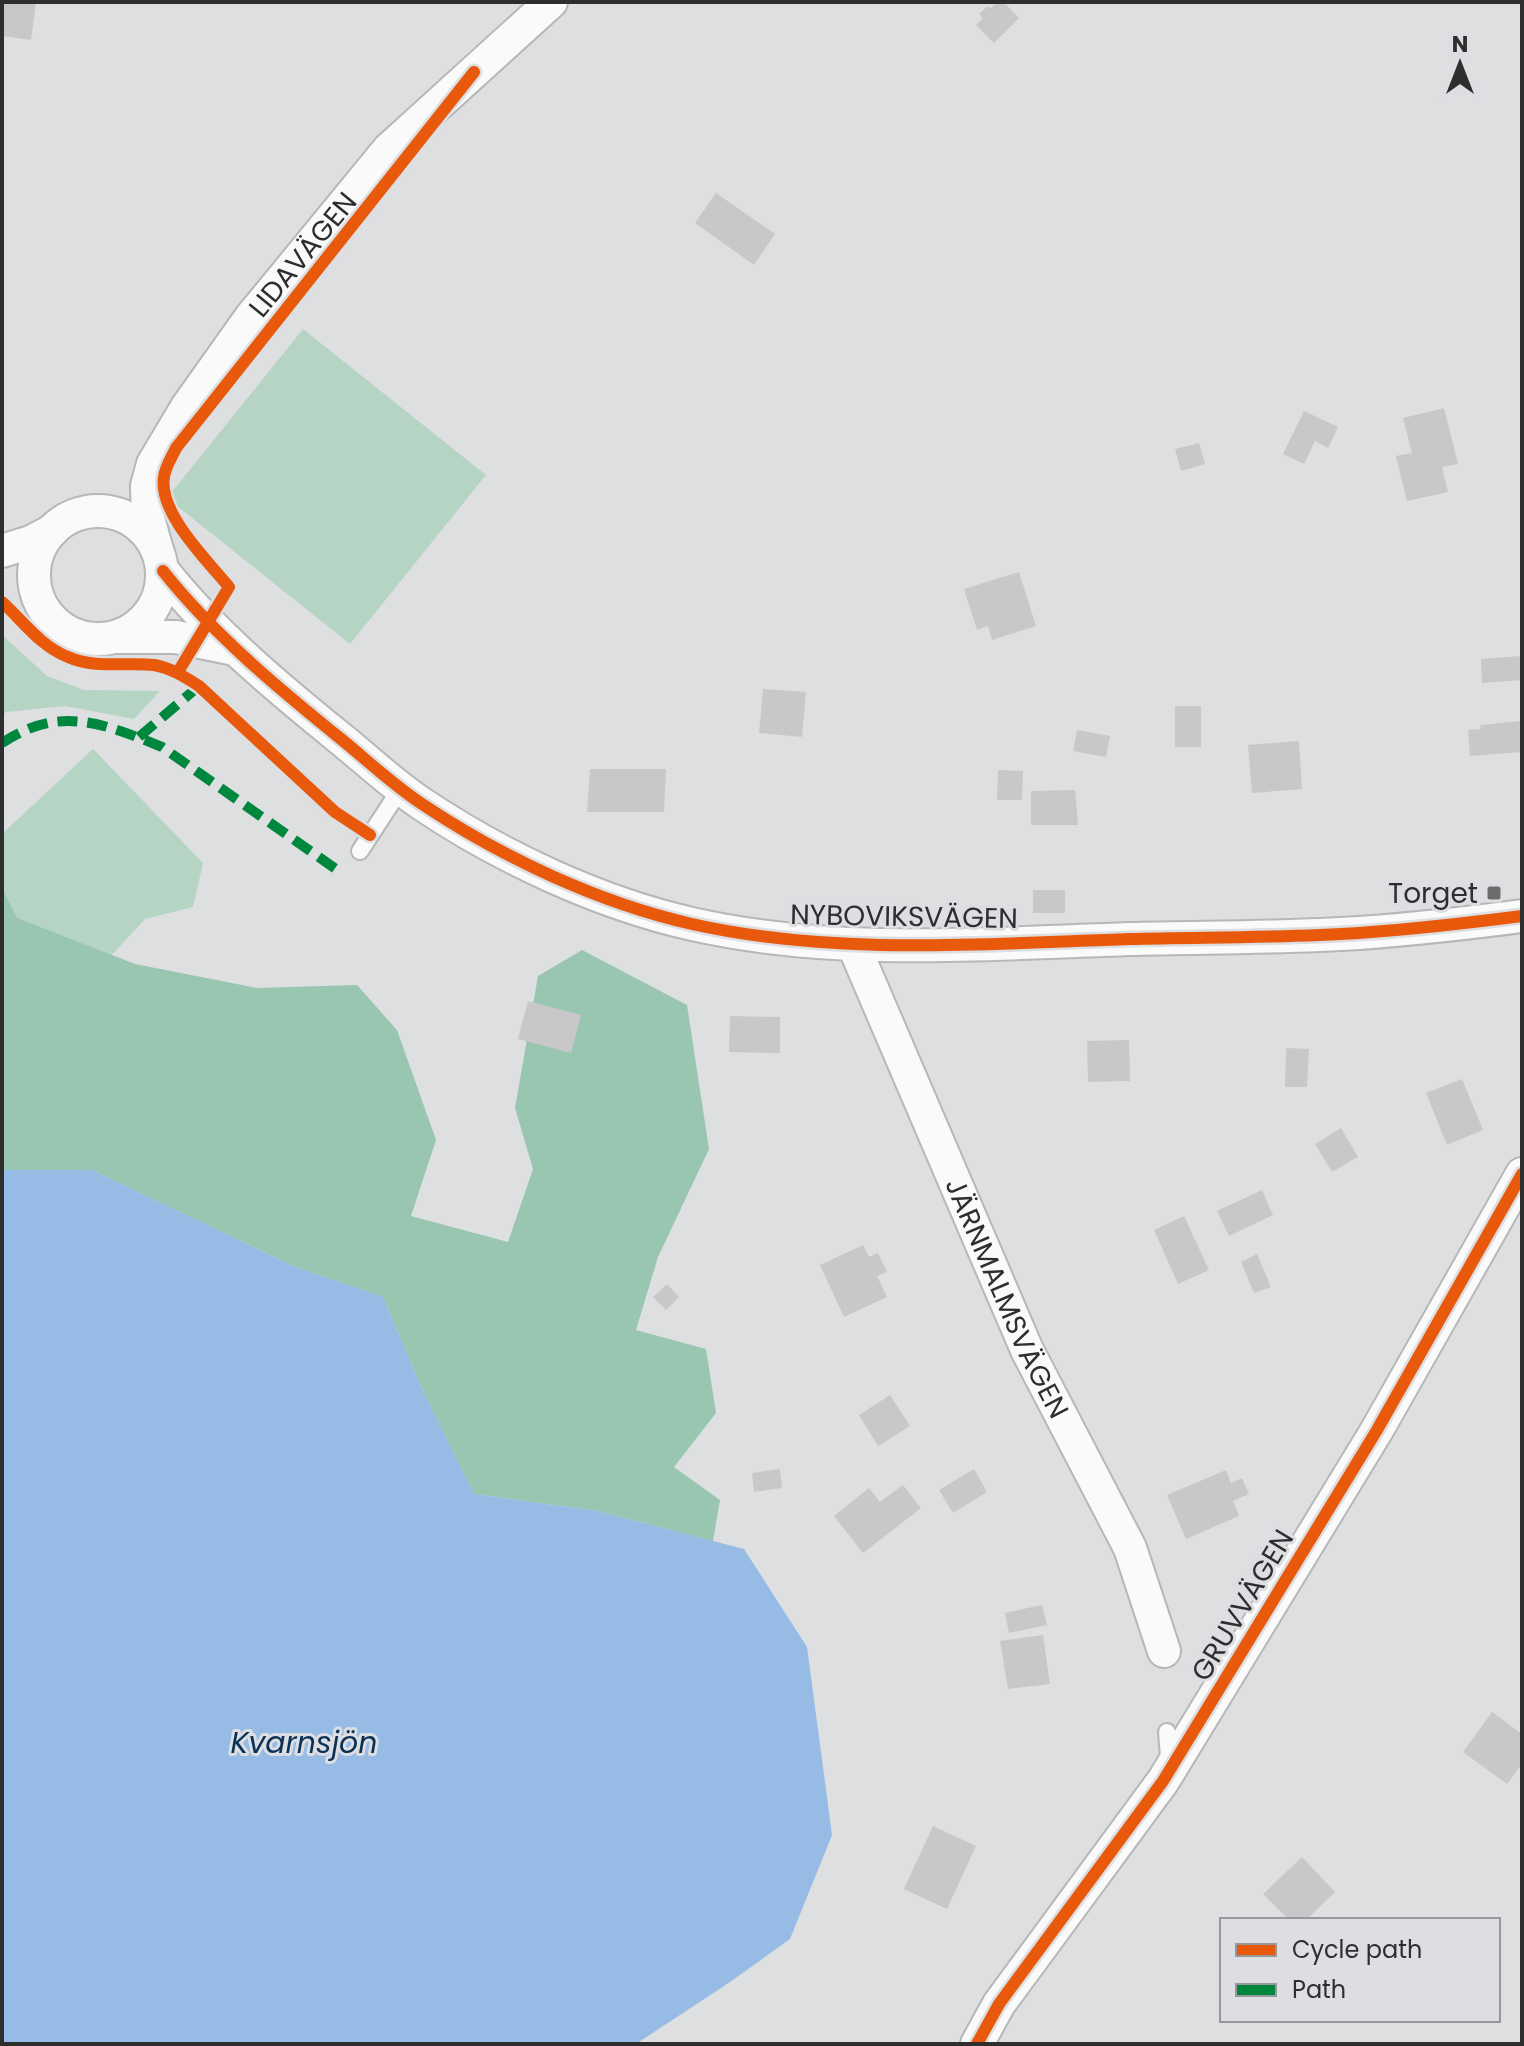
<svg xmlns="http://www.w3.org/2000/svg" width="1524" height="2046" viewBox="0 0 1524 2046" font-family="Poppins,sans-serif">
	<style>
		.green { fill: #b6d4c4 }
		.forest { fill: #99c6b0 }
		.water { fill: #96bce5 }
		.building { fill: #c8c8ca }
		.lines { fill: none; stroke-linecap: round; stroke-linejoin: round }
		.service-casing { stroke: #b6b7b8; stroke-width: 20 }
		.minor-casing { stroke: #b6b7b8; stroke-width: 36 }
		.service { stroke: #fafafa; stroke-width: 16 }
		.minor { stroke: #fafafa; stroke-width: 32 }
		.quiet { stroke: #00873e; stroke-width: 10; stroke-dasharray: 20 10; stroke-linecap: butt }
		.cycleway-casing { stroke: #dddee2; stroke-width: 17 }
		.cycleway { stroke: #e8590c; stroke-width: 12 }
		.poi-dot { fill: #6c6c6d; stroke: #dddee2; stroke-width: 3 }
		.labels { text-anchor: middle; stroke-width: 6; stroke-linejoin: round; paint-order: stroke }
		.street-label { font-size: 28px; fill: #2e2e2f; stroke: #dddee2 }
		.poi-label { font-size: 28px; fill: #2e2e2f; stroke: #dddee2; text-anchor: end }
		.water-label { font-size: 30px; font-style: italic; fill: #0a3257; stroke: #dddee2 }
	</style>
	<rect width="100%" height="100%" fill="#dedfe1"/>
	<g class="green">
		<path d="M303 329 486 475 350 644 167 498Z"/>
		<path d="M2 635 47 676 84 690 160 691 134 719 65 706 6 712 2 716Z"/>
		<path d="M93 749 203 863 193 907 145 919 2 1074V834Z"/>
	</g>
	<path class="forest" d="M2 888 17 918 135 964 257 988 357 985 397 1030 436 1140 411 1216 508 1242 533 1169 515 1108 538 976 582 950 687 1005 709 1149 658 1257 636 1330 706 1349 716 1413 674 1467 720 1500 713 1541 598 1511 474 1494 425 1395 383 1297 293 1266 92 1170H2Z"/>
	<path class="water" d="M2 1170H92L293 1266 383 1297 425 1395 474 1494 598 1511 744 1549 807 1647 832 1835 790 1939 730 1982 636 2044H2Z"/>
	<g class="building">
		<path d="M2 2H36L31 40 2 36Z"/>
		<path d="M997 2H1004L1019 18 994 43 976 25 983 18 979 14 988 6 991 8Z"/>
		<path d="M716 193 775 234 754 265 695 223Z"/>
		<path d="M1444 408 1458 464 1442 467 1448 492 1407 501 1396 456 1412 453 1403 418Z"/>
		<path d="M1304 411 1338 427 1328 448 1315 441 1304 464 1283 454Z"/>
		<path d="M1199 443 1205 464 1181 471 1175 449Z"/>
		<path d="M1019 572 1036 626 992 640 988 626 977 630 964 589Z"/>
		<path d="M1521 656 1522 680 1482 683 1481 659Z"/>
		<path d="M763 689 806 692 802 737 759 733Z"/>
		<rect x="1175" y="706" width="26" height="41"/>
		<path d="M1522 721V752L1470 756 1468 730 1481 729 1480 725Z"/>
		<path d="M1077 730 1110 736 1106 757 1073 751Z"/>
		<path d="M1299 741 1302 789 1252 793 1248 745Z"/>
		<path d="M590 769H666L664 812H587Z"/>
		<path d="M998 770 1023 771 1022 800H997Z"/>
		<path d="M1075 790 1078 825H1031V791Z"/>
		<rect x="1033" y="890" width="32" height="23"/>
		<path d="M528 1001 581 1015 571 1053 518 1039Z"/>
		<path d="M730 1016 780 1017V1053L729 1052Z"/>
		<path d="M1129 1040 1130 1081 1088 1082 1087 1041Z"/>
		<path d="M1286 1048 1309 1049 1307 1087H1285Z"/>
		<path d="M1462 1079 1483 1130 1447 1145 1426 1093Z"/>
		<path d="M1341 1128 1358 1157 1332 1172 1315 1144Z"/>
		<path d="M1262 1190 1273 1215 1229 1236 1217 1211Z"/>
		<path d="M1184 1216 1209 1270 1178 1284 1154 1230Z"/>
		<path d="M863 1245 869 1257 878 1253 887 1272 877 1276 887 1297 844 1317 820 1265Z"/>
		<path d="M1257 1254 1271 1287 1254 1293 1241 1262Z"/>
		<path d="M667 1284 679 1297 666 1310 653 1297Z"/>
		<path d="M890 1395 910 1426 878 1446 859 1415Z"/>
		<path d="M780 1469 782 1488 754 1492 752 1473Z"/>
		<path d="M974 1469 987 1492 953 1513 939 1490Z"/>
		<path d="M1226 1470 1231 1483 1242 1478 1249 1494 1233 1501 1239 1516 1186 1539 1167 1495Z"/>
		<path d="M903 1485 921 1508 863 1553 834 1516 869 1488 880 1502Z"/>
		<path d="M1042 1605 1047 1625 1009 1633 1005 1613Z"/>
		<path d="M1043 1635 1050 1684 1008 1689 1000 1641Z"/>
		<path d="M1492 1712 1522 1734V1764L1507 1784 1463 1752Z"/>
		<path d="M933 1826 976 1846 947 1909 904 1889Z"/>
		<path d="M1302 1857 1335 1892 1306 1920H1289L1263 1894Z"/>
	</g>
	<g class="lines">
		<defs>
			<g id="service">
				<path d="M360 851 401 788"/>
				<path d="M1167 1732 1169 1756"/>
			</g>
			<g id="minor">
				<circle cx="98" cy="575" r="64"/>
				<path id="s1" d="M157 550 148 518 147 486 153 464 187 407 251 317 389 149 551 2"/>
				<path d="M2 551 31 542 52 531"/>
				<path d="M163 571C213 634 278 688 341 739 367 760 393 785 422 804 501 857 599 903 692 924 834 956 985 944 1129 939 1206 937 1283 938 1359 933 1414 929 1468 923 1522 916"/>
				<path d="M116 637H176L235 649"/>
				<path id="s2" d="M853 944 1027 1350 1130 1548 1164 1651"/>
				<path d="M977 2044 999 2004 1163 1781 1377 1430 1522 1174"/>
			</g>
		</defs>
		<use href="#service" class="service-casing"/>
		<use href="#minor" class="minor-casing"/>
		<use href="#service" class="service"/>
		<use href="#minor" class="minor"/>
		<g class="quiet">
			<path d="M139 737 199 686"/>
			<path d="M2 743C59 705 103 723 162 747L343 874"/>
		</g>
		<defs>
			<g id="cycleway">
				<path d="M163 571C213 634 278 688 341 739 367 760 393 785 422 804 501 857 599 903 692 924 834 956 985 944 1129 939 1206 937 1283 938 1359 933 1414 929 1468 923 1522 916"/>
				<path d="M2 602C23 621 40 646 68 657 95 669 126 662 154 665 171 668 185 677 199 686L335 812 370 835"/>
				<path d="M178 672 229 587C208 561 158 513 164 477 165 467 172 457 176 448L474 72"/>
				<path d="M977 2044 999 2004 1163 1781 1377 1430 1522 1174"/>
			</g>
		</defs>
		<use href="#cycleway" class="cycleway-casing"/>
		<use href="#cycleway" class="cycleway"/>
	</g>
	<rect class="poi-dot" x="1486" y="885" width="16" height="16" rx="4"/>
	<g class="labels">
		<g class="street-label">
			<text dy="10" stroke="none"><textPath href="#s1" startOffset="346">LIDAVÄGEN</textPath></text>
			<text transform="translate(904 916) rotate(1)" y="10">NYBOVIKSVÄGEN</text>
			<text dy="10" stroke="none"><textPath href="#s2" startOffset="386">JÄRNMALMSVÄGEN</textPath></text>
			<text transform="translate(1242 1605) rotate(-59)" y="10">GRUVVÄGEN</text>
		</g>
		<g class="poi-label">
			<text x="1478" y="903">Torget</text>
		</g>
		<g class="water-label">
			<text x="304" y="1753">Kvarnsjön</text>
		</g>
	</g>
	<rect width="1524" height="2046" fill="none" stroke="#2e2e2f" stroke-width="8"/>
	<rect x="1220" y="1918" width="280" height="104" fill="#dddee2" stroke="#97989a" stroke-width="2"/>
	<rect x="1236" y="1944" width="40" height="12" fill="#e8590c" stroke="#97989a" stroke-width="2"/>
	<text x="1292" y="1958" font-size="24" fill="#2e2e2f">Cycle path</text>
	<rect x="1236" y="1984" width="40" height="12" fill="#00873e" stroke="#97989a" stroke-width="2"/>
	<text x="1292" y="1998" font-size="24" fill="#2e2e2f">Path</text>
	<g transform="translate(1460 64)" stroke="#dddee2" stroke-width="6" paint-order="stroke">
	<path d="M0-6L14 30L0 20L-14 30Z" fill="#2e2e2f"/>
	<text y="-12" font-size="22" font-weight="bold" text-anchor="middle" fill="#2e2e2f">N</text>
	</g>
</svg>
